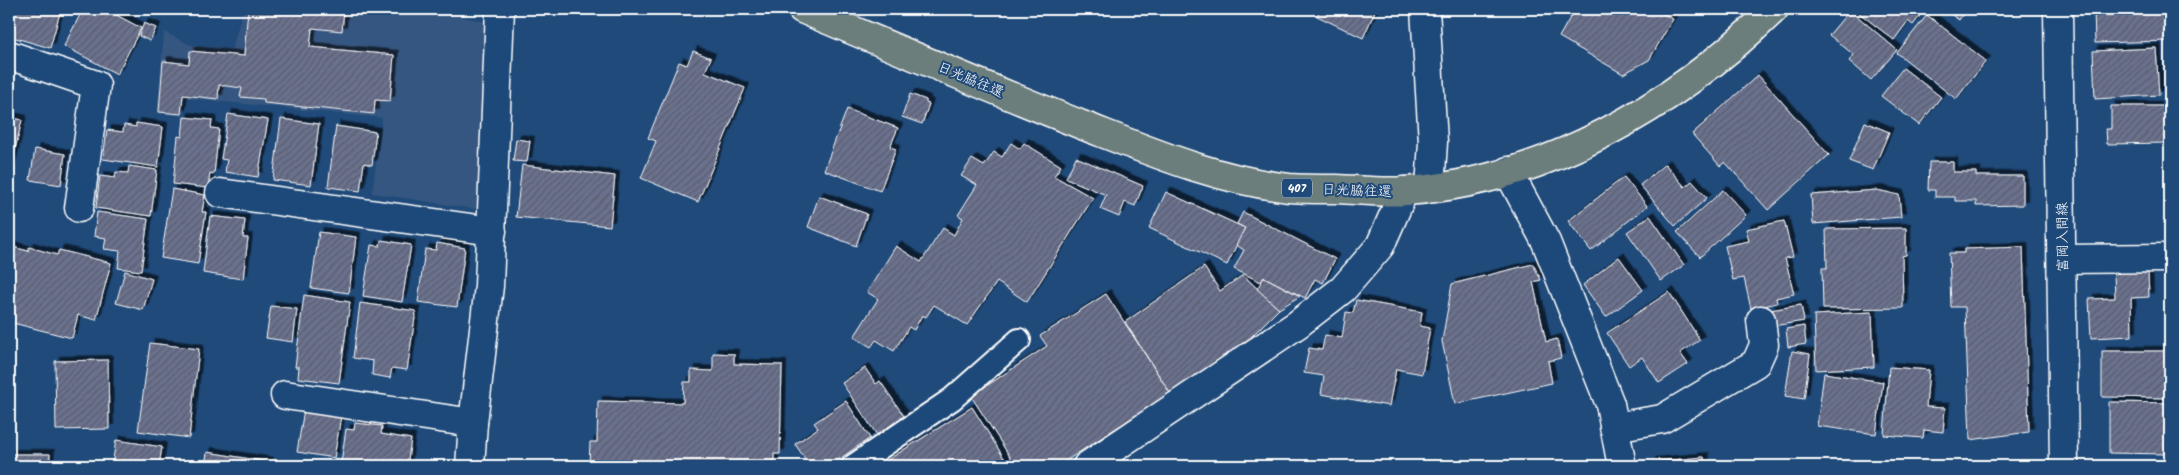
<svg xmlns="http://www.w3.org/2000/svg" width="2179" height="475" viewBox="0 0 2179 475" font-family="Kalam,'Klee One',sans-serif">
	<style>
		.built { fill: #365680 }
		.building { fill: url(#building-hatch); stroke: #fff; filter: url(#shadow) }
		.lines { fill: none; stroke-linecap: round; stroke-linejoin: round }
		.lane-casing { stroke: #fff; stroke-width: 26 }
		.street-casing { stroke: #fff; stroke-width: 31 }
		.secondary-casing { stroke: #fff; stroke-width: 31 }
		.highway-casing { stroke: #fff; stroke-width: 31 }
		.lane { stroke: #1f4a7a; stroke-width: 22 }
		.street { stroke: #1f4a7a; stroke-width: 28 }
		.secondary { stroke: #1f4a7a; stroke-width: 28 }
		.highway { stroke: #6c7e7c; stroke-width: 28 }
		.labels { text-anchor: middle; stroke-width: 4; stroke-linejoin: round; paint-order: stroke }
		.shield { fill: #1f4a7a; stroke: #bcc9d7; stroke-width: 1 }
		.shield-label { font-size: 12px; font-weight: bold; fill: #fff }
		.street-label { font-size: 14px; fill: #fff; stroke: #1f4a7a }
	</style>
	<defs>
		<pattern id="building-hatch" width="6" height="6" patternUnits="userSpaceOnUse" patternTransform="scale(1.25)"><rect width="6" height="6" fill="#6a718e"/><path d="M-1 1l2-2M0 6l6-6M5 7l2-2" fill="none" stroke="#5a5d6a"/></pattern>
		<filter id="shadow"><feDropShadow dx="4.5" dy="-4.5" stdDeviation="0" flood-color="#0009"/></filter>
	</defs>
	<rect width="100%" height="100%" fill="#1f4a7a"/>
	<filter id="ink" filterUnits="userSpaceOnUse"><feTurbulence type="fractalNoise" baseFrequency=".02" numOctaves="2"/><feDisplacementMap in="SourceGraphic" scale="10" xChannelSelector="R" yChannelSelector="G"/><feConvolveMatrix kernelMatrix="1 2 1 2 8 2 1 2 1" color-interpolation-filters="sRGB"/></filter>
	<g filter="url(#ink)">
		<path class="built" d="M243 9H427L490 23 483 201 474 209 372 193 382 118 185 98 183 116 157 113 164 32 191 45 232 49Z"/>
		<g class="building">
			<path d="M9 9H61L50 48 9 36Z"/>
			<path d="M83 9H105L141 28 117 74 64 46Z"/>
			<path d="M248 9H344L342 31 312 28 310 47 394 55 390 101 375 100 374 114 264 103V99L240 97 242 88 219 85 218 99 183 95 181 114 159 112 163 61 189 64 190 51 244 56Z"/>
			<path d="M1320 9H1376L1363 38 1317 16Z"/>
			<path d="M1575 9H1655L1673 19 1649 60 1623 74 1559 37Z"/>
			<path d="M1854 9H1925L1913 25 1908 21 1894 40Z"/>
			<path d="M1943 9H1966L1959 20Z"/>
			<path d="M2094 9H2169L2170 41 2095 43Z"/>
			<path d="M1850 10 1897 50 1871 80 1849 61 1854 55 1829 35Z"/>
			<path d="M1927 15 1986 61 1956 99 1897 53Z"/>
			<path d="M144 23 156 28 150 41 139 36Z"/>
			<path d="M2156 48 2159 95 2095 99 2093 51Z"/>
			<path d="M693 51 711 58 705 72 745 88 698 202 641 178 656 141 648 138 679 62 687 65Z"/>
			<path d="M1903 68 1941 97 1919 125 1881 96Z"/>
			<path d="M1758 75 1829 155 1768 210 1725 162 1720 166 1692 134Z"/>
			<path d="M910 94 926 100V103L929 104 922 124 902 117Z"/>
			<path d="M2111 106H2169V143L2107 144 2106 129H2111Z"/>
			<path d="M847 109 898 128 890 147 896 149 880 191 824 170Z"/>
			<path d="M228 114 268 120 258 177 225 172 227 160 221 159Z"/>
			<path d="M9 117 22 120 9 175Z"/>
			<path d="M184 117 212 120 211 128 219 129 214 174 210 173 208 188 173 184 178 136 182 137Z"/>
			<path d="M281 119 319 124 311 185 273 180Z"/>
			<path d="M1865 122 1889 132 1873 170 1849 161Z"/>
			<path d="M136 123 163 127 158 167 103 159 107 130 123 132 124 125 136 127Z"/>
			<path d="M336 126 376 132 372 165 364 163 360 191 328 187Z"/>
			<path d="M516 139 530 141 527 162 513 161Z"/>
			<path d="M1011 143 1020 149 1024 143 1061 166 1054 176 1093 198 1027 302 997 282 967 325 934 305 926 317 922 315 914 330 909 327 894 351 876 340 871 347 854 337 878 299 867 292 896 246 921 262 943 228 954 235 963 218 958 215 977 185 961 176 972 159 984 166 994 152 1002 157Z"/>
			<path d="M35 149 65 154 61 185 30 180Z"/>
			<path d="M1076 157 1143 186 1135 206 1125 202 1119 217 1100 209 1106 195 1066 178Z"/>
			<path d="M1929 162H1953V172H1976V176H2023V205L1976 206V201H1955V197H1935V190H1928Z"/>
			<path d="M1665 164 1685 187 1692 181 1707 198 1675 226 1640 185Z"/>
			<path d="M522 165 615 176 610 226 516 217Z"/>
			<path d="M129 166 157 170 151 216 96 208 100 176 115 178 116 172 128 173Z"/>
			<path d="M1624 177 1647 206 1591 251 1568 221Z"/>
			<path d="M172 189 205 195 202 212H206L198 264 161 258Z"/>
			<path d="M1723 190 1746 215 1700 257 1677 232Z"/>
			<path d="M1877 190 1899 195 1901 217 1813 224 1811 195Z"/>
			<path d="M1166 192 1245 228 1227 265 1149 228Z"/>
			<path d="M819 196 867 214 856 246 808 227Z"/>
			<path d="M97 212 148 219 141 271 118 268 120 251 104 249 106 238 94 236Z"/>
			<path d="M1243 212 1335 259 1323 283 1315 279 1305 298 1264 277 1261 282 1234 269 1244 250 1236 245 1245 228 1237 224Z"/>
			<path d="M210 216 245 220 243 238H248L243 279 203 273Z"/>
			<path d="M1650 216 1684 265 1661 281 1627 232Z"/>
			<path d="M1784 221 1793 257 1785 258 1794 294 1776 298 1777 303 1751 309 1744 278 1733 280 1725 246 1749 241 1746 229Z"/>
			<path d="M1906 228V255L1902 256 1903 308 1823 309 1822 268H1827L1826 229Z"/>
			<path d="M319 232 356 237 349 293 311 288Z"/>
			<path d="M381 240 411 245 402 302 363 296 371 245 380 246Z"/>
			<path d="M437 243 465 248 457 307 418 302 425 249 436 250Z"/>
			<path d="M9 246 28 251 29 247 57 255 59 250 111 263 96 320 78 315 72 338 9 322Z"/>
			<path d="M2023 247 2029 432 1970 440 1965 307H1951L1949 253H1964V249Z"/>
			<path d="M1619 257 1643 290 1606 317 1583 285Z"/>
			<path d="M1533 264 1541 280 1533 282 1546 342 1557 339 1561 358 1548 361 1552 383 1455 404 1442 341 1452 284Z"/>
			<path d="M1204 267 1220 291 1243 275 1279 309 1250 338 1170 393 1125 322Z"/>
			<path d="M125 271 152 279 143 310 116 303Z"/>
			<path d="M2148 272 2149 297 2131 298 2132 336 2091 338 2089 299 2115 298 2114 273Z"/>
			<path d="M1264 277 1300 296 1279 309 1257 289Z"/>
			<path d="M1669 292 1700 340 1680 353 1688 364 1659 383 1642 357 1629 366 1607 333Z"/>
			<path d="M1106 294 1170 393 1058 466H1016L971 396 1047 346 1040 336Z"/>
			<path d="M304 295 350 302 339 383 298 378 299 367H295Z"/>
			<path d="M1356 300 1422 312 1420 326 1430 328 1422 374 1396 369 1389 406 1321 394 1324 376 1304 373 1309 348 1322 350 1325 335 1342 338 1346 312 1353 313Z"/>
			<path d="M360 303 416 311 407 370 392 368 390 378 372 375 373 361 353 358Z"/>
			<path d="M1801 305 1804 321 1773 326 1770 310Z"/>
			<path d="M271 306 297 309 293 342 266 338Z"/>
			<path d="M1872 312 1874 367 1816 370 1814 315Z"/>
			<path d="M1804 326 1806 344 1788 347 1786 329Z"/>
			<path d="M150 343 199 349 189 438 138 431Z"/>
			<path d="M1792 351 1810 354 1804 399 1785 396Z"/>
			<path d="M2102 351H2170L2169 398 2102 397Z"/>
			<path d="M713 353 734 354V364L782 365 780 454H774V466H589L590 442H597L598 401 683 403 684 382H691V370L713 371Z"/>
			<path d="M108 360 109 429 56 430 55 361Z"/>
			<path d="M1889 367 1929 370 1926 407 1945 408 1943 432 1924 430 1923 438 1884 435Z"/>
			<path d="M865 368 876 384 880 381 904 416 877 435 842 383Z"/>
			<path d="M1824 373 1883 382 1876 434 1817 426Z"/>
			<path d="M846 401 870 438 829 466H810L795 444 818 428 814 423Z"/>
			<path d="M2109 402 2168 403 2167 454 2109 453Z"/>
			<path d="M972 407 1009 466H878Z"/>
			<path d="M304 409 341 416 334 458 297 452Z"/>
			<path d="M355 423 382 426 381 434 411 439 407 466H364L341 463 346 429 354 430Z"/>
			<path d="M116 440 162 447 159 466H112Z"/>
			<path d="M207 452 269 462 268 466H205Z"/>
			<path d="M9 454H50L49 466H9Z"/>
			<path d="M1704 457 1705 466H1652L1651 462Z"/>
		</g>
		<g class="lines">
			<defs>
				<path id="lane" d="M853 466 952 399 1019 340"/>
				<g id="street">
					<path d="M1425 9 1433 142 1430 188"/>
					<path d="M9 55 96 85 79 208"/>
					<path d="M1508 171 1546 242 1610 404 1622 466"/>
					<path d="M220 193 492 231"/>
					<path d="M2062 259 2170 258"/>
					<path d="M285 395 473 423"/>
					<path d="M1614 427 1662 419 1756 363 1764 345 1761 320"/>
					<path d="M470 466 473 423 489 286 500 9"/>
					<path d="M1087 466 1298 324 1343 289 1380 246 1404 191"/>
				</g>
				<path id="secondary" d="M2058 9 2064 466"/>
				<path id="highway" d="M802 9C895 48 988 88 1082 125 1149 151 1217 180 1289 188 1305 189 1321 189 1337 189 1360 190 1383 193 1406 191 1547 181 1674 106 1774 9"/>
			</defs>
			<use href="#lane" class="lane-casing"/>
			<use href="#street" class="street-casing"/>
			<use href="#secondary" class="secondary-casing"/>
			<use href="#highway" class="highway-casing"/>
			<use href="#lane" class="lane"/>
			<use href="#street" class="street"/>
			<use href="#secondary" class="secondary"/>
			<use href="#highway" class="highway"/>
		</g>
	</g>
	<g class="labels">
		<rect class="shield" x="1282" y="178.5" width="30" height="19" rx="4"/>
		<g class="shield-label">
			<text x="1297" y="192">407</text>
		</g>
		<g class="street-label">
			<text transform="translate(971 79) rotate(23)" y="5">日光脇往還</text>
			<text transform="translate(1357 190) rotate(2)" y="5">日光脇往還</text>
			<text transform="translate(2062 237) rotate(-91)" y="5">富岡入間線</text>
		</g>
	</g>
	<rect width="2179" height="475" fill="none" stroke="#1f4a7a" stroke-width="30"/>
	<rect x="15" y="15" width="2149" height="445" fill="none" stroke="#fff" stroke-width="2" filter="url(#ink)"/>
</svg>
